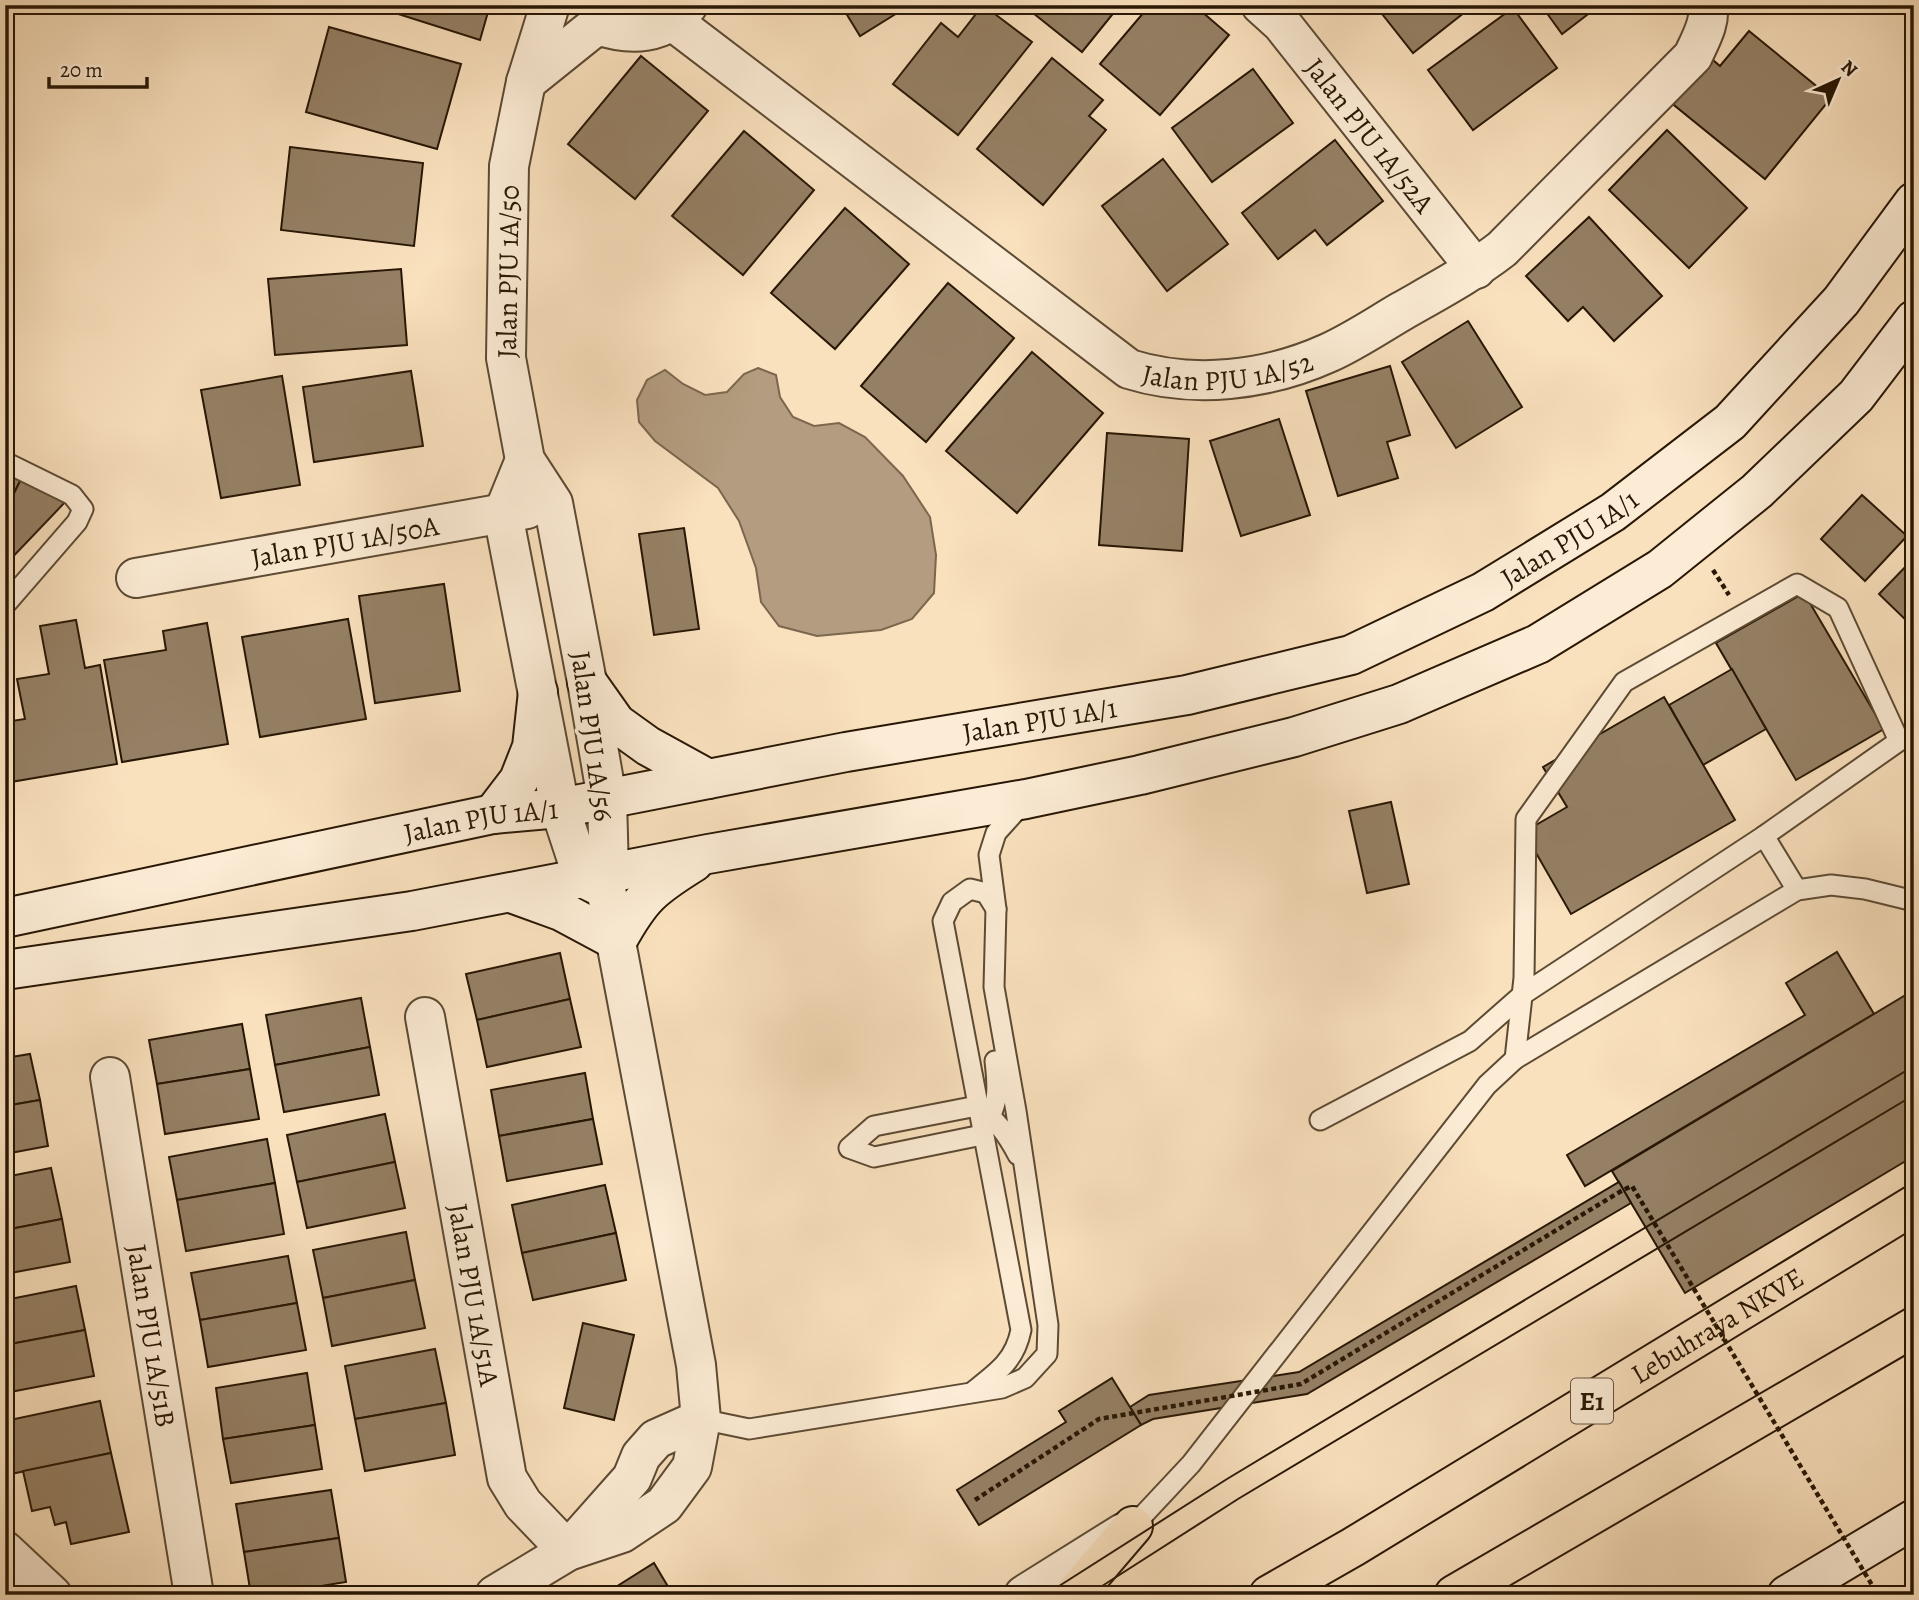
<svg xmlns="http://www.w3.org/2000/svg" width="1919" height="1600" viewBox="0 0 1919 1600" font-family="Alegreya,serif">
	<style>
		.water { fill: #b39c7f; stroke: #7b674e; stroke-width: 2 }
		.building { fill: #958065; stroke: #281705; stroke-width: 2 }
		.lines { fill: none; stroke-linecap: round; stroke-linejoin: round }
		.lane-casing { stroke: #5c4a33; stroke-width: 23 }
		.street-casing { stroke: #5c4a33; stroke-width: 42 }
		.secondary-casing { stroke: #281705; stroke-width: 42 }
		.highway-casing { stroke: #281705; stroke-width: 42 }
		.path { stroke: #281705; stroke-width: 4.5; stroke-dasharray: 5 3.5; stroke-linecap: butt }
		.lane { stroke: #fcecd5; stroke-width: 19 }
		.street { stroke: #fcecd5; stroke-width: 38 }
		.secondary { stroke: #fcecd5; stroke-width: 38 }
		.highway { stroke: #fae1be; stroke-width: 38 }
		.tram { stroke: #281705; stroke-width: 2 }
		.path-bridge { stroke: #281705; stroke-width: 4.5; stroke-dasharray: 5 3.5; stroke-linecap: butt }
		.labels { text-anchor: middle; stroke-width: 7; stroke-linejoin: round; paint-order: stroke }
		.shield { fill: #fcecd5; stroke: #685743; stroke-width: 2 }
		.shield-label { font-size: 26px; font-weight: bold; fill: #281705 }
		.street-label { font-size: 28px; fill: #281705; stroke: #fcecd5 }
	</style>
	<rect width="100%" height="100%" fill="#fae1be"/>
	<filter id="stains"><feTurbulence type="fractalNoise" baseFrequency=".00286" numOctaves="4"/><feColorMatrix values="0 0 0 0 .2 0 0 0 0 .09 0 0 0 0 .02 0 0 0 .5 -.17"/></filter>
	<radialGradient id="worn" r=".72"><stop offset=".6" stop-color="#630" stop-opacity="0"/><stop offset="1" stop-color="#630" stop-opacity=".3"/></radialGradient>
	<path class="water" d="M758 368 776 375 780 397 793 417 814 426 839 423 865 437 903 476 930 517 936 555 934 593 912 619 881 630 817 636 779 626 761 602 756 568 739 521 718 488 655 441 639 422 637 400 647 380 665 370 683 384 705 395 727 392 744 374Z"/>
	<g class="building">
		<path d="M370 5H490L480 40Z"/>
		<path d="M841 5H910L860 36Z"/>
		<path d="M983 5 1032 42 958 135 893 84 941 23 958 37Z"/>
		<path d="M1023 5H1120L1082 52Z"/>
		<path d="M1150 5H1194L1229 35 1160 115 1100 64Z"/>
		<path d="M1375 5H1460L1465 12 1413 53Z"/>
		<path d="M1541 5H1600L1562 34Z"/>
		<path d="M1513 8 1557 68 1473 130 1428 70Z"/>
		<path d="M329 27 461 64 437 149 306 112Z"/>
		<path d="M1749 31 1831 98 1765 179 1669 101 1707 55 1720 66Z"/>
		<path d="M641 56 708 111 635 199 568 144Z"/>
		<path d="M1052 58 1103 100 1089 116 1106 130 1043 205 977 149Z"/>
		<path d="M1253 69 1293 123 1212 182 1172 128Z"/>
		<path d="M1667 130 1747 208 1689 268 1609 190Z"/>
		<path d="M744 131 814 190 743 275 672 216Z"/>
		<path d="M1335 140 1383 201 1327 245 1315 230 1278 259 1242 213Z"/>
		<path d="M290 147 423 163 414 246 281 230Z"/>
		<path d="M1163 159 1228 244 1167 291 1102 206Z"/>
		<path d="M845 208 909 264 835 349 771 293Z"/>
		<path d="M1589 217 1662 296 1614 341 1583 307 1568 321 1526 276Z"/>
		<path d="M401 269 407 345 275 355 268 279Z"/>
		<path d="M948 283 1014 338 926 442 861 386Z"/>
		<path d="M1468 321 1522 407 1456 448 1402 362Z"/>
		<path d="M1032 352 1103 413 1017 513 946 451Z"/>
		<path d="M1390 366 1410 435 1387 442 1398 478 1338 496 1306 391Z"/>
		<path d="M411 371 423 446 314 462 303 387Z"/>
		<path d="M282 376 300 485 221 498 201 390Z"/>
		<path d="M1279 419 1310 515 1241 536 1210 441Z"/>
		<path d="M1107 433 1189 439 1182 551 1099 545Z"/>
		<path d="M5 471 21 479 5 512Z"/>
		<path d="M21 479 69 498 5 565V512Z"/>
		<path d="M1862 495 1907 536 1865 581 1821 539Z"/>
		<path d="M684 528 699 629 654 635 639 534Z"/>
		<path d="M1914 558V628L1879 594Z"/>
		<path d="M444 584 460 691 375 703 359 596Z"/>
		<path d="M1804 593 1884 729 1796 780 1716 643Z"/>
		<path d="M348 619 366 719 260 737 242 637Z"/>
		<path d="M76 620 85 668 100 665 117 764 5 783V722L25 719 17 679 49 674 40 626Z"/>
		<path d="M207 623 228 744 122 762 104 660 166 650 163 631Z"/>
		<path d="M1732 669 1766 729 1703 765 1669 705Z"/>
		<path d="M1664 697 1735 820 1571 914 1524 832 1567 807 1543 767Z"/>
		<path d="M1391 802 1409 884 1367 893 1349 811Z"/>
		<path d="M1837 952 1874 1014 1585 1186 1567 1155 1805 1015 1786 983Z"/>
		<path d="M560 953 570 999 477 1020 466 974Z"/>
		<path d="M1914 990V1156L1685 1293 1612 1171Z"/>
		<path d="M361 998 370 1047 275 1065 266 1015Z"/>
		<path d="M570 999 581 1047 487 1067 477 1020Z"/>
		<path d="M242 1024 250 1069 157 1084 149 1040Z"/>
		<path d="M370 1047 379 1095 284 1112 275 1065Z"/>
		<path d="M30 1054 40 1100 5 1106V1058Z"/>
		<path d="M250 1069 259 1119 165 1134 157 1084Z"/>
		<path d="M585 1073 593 1119 499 1136 491 1090Z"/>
		<path d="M40 1100 48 1146 5 1154V1106Z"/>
		<path d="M385 1114 395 1162 297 1182 287 1135Z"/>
		<path d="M593 1119 602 1164 507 1181 499 1136Z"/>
		<path d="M267 1139 275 1183 177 1200 169 1157Z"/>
		<path d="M395 1162 405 1208 307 1228 297 1182Z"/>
		<path d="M51 1168 62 1219 5 1230V1177Z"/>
		<path d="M1619 1182 1631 1203 1307 1394 1153 1419 1141 1425 1130 1407 1149 1395 1299 1372Z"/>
		<path d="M275 1183 284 1234 186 1251 177 1200Z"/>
		<path d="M605 1185 616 1233 522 1253 512 1205Z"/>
		<path d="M62 1219 70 1262 5 1274V1230Z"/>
		<path d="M406 1232 415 1280 323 1298 313 1250Z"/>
		<path d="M616 1233 626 1280 533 1300 522 1253Z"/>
		<path d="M288 1256 297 1303 200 1320 191 1273Z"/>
		<path d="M415 1280 425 1328 332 1346 323 1298Z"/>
		<path d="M76 1286 85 1330 5 1345V1300Z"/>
		<path d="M297 1303 306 1350 208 1367 200 1320Z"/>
		<path d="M583 1323 634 1335 614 1420 564 1408Z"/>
		<path d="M85 1330 94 1376 5 1393V1345Z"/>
		<path d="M435 1349 446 1403 355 1419 345 1366Z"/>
		<path d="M307 1373 315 1425 223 1439 216 1388Z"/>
		<path d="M1112 1378 1141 1425 979 1525 957 1490 1066 1422 1059 1411Z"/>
		<path d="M100 1401 111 1453 11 1474 5 1447V1421Z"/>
		<path d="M446 1403 455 1455 365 1471 355 1419Z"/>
		<path d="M315 1425 322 1469 231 1483 223 1439Z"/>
		<path d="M111 1453 129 1532 71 1544 66 1522 55 1525 50 1507 32 1511 23 1471Z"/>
		<path d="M331 1490 339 1538 244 1552 236 1504Z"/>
		<path d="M339 1538 346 1582 266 1595H251L244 1552Z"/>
		<path d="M654 1563 673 1595H614L611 1590Z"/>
	</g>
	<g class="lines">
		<defs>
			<g id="lane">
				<path d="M5 462 72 495 83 509 77 522 5 605"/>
				<path d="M1515 1059 1524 978 1526 819 1624 682 1797 584 1838 608 1899 741 1764 836 1797 890"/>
				<path d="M995 1061C999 1096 998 1102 982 1135L874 1157 849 1148 874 1126 977 1106C996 1119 1007 1134 1018 1155"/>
				<path d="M1320 1120 1470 1041 1522 995 1764 836"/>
				<path d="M975 1390C998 1372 1015 1360 1021 1330L943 921 952 902 970 889 986 893 996 909"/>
				<path d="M701 1419 749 1429 1002 1388 1025 1378 1047 1354 1048 1325 1016 1111 994 987 996 909 989 855 996 833 1023 803"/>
				<path d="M1133 1526 1191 1464 1487 1085 1515 1059 1797 890 1831 885 1865 889 1914 901"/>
			</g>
			<g id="street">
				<path id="s1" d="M1261 5 1282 24 1476 269"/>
				<path id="s2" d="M671 20 1129 369C1193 389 1266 381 1328 353 1353 342 1378 325 1402 311 1437 291 1471 273 1502 249L1693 56C1699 42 1712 21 1707 5"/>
				<path d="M526 82 597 25C630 36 665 36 688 5"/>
				<path d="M525 460 503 514 560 808 583 878 606 889"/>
				<path id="s3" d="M136 578 527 509"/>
				<path id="s4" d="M425 1017 507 1478 523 1504 568 1551"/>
				<path id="s5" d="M110 1077 194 1595"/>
				<path d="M569 1549 632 1478 641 1456 656 1439 701 1419"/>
				<path d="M5 1551 52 1595"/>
				<path id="s6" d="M495 1595 568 1551 622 1533 664 1505 692 1467 701 1419 696 1365 606 889 609 873 607 799 587 682 553 503 525 460 506 358 509 166 526 82 550 5"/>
				<path d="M1024 1595 1123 1533"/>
			</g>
			<g id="secondary">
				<path d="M587 682 616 723 648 746 708 779"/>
				<path d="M493 814 519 780 532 747 538 692"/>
				<path d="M511 893 561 911 617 941C641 897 652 888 694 862"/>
				<path id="s7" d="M5 918 493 814 560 808 846 752 1187 695 1351 655 1483 592 1613 512 1730 422 1841 301 1914 202"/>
				<path d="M5 970 412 911 708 854 1026 799 1140 775 1294 737 1399 704 1538 644 1660 569 1757 491 1856 396 1914 320"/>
				<path d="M1787 1595 1914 1519"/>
			</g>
			<g id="highway">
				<path d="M1074 1595 1133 1526"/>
				<path id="s8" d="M1269 1595 1353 1547 1914 1205"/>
				<path d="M1454 1595 1914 1327"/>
			</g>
		</defs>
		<use href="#lane" class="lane-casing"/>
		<use href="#street" class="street-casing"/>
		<use href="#secondary" class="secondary-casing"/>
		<use href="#highway" class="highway-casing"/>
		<path class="path" d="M1713 570 1729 595"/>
		<use href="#lane" class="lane"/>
		<use href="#street" class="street"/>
		<use href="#secondary" class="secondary"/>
		<use href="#highway" class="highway"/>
		<g class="tram">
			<path d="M1045 1595 1227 1479 1914 1066"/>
			<path d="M1088 1595 1238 1499 1914 1095"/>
		</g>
		<path class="path-bridge" d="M975 1500 1099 1419 1301 1384 1623 1190 1632 1186 1878 1595"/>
	</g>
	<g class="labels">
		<rect class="shield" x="1571" y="1378.5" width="42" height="45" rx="5"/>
		<g class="shield-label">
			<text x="1592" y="1410">E1</text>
		</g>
		<g class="street-label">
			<text dy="10" stroke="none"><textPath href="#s1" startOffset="170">Jalan PJU 1A/52A</textPath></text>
			<text dy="10" stroke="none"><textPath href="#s6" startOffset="1460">Jalan PJU 1A/50</textPath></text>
			<text dy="10" stroke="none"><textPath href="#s2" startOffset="676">Jalan PJU 1A/52</textPath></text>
			<text dy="10" stroke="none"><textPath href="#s7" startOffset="1620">Jalan PJU 1A/1</textPath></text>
			<text dy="10" stroke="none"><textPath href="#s3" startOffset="212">Jalan PJU 1A/50A</textPath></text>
			<text dy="10" stroke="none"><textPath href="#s7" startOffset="1054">Jalan PJU 1A/1</textPath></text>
			<text transform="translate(593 736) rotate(82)" y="10">Jalan PJU 1A/56</text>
			<text dy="10" stroke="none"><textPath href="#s7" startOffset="486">Jalan PJU 1A/1</textPath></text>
			<text dy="10" stroke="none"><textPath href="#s4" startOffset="282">Jalan PJU 1A/51A</textPath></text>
			<text dy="10" stroke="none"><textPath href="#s8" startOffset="523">Lebuhraya NKVE</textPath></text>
			<text dy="10" stroke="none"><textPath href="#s5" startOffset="262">Jalan PJU 1A/51B</textPath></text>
		</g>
	</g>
	<rect width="1919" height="1600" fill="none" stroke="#fae1be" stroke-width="28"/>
	<rect x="7" y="7" width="1905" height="1586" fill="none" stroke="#281705" stroke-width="3.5"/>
	<rect x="14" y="14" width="1891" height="1572" fill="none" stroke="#281705" stroke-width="2"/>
	<g transform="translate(1838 80) rotate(44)" stroke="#fcecd5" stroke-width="5" paint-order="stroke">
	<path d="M0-5L12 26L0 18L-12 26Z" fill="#281705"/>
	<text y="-10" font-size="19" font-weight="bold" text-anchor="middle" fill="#281705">N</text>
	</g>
	<path d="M49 77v10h98v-10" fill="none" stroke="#281705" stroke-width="3.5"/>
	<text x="60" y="77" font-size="21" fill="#281705" stroke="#fcecd5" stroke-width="5" paint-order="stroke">20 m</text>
	<rect width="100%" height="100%" filter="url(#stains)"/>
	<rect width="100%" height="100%" fill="url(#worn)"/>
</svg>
